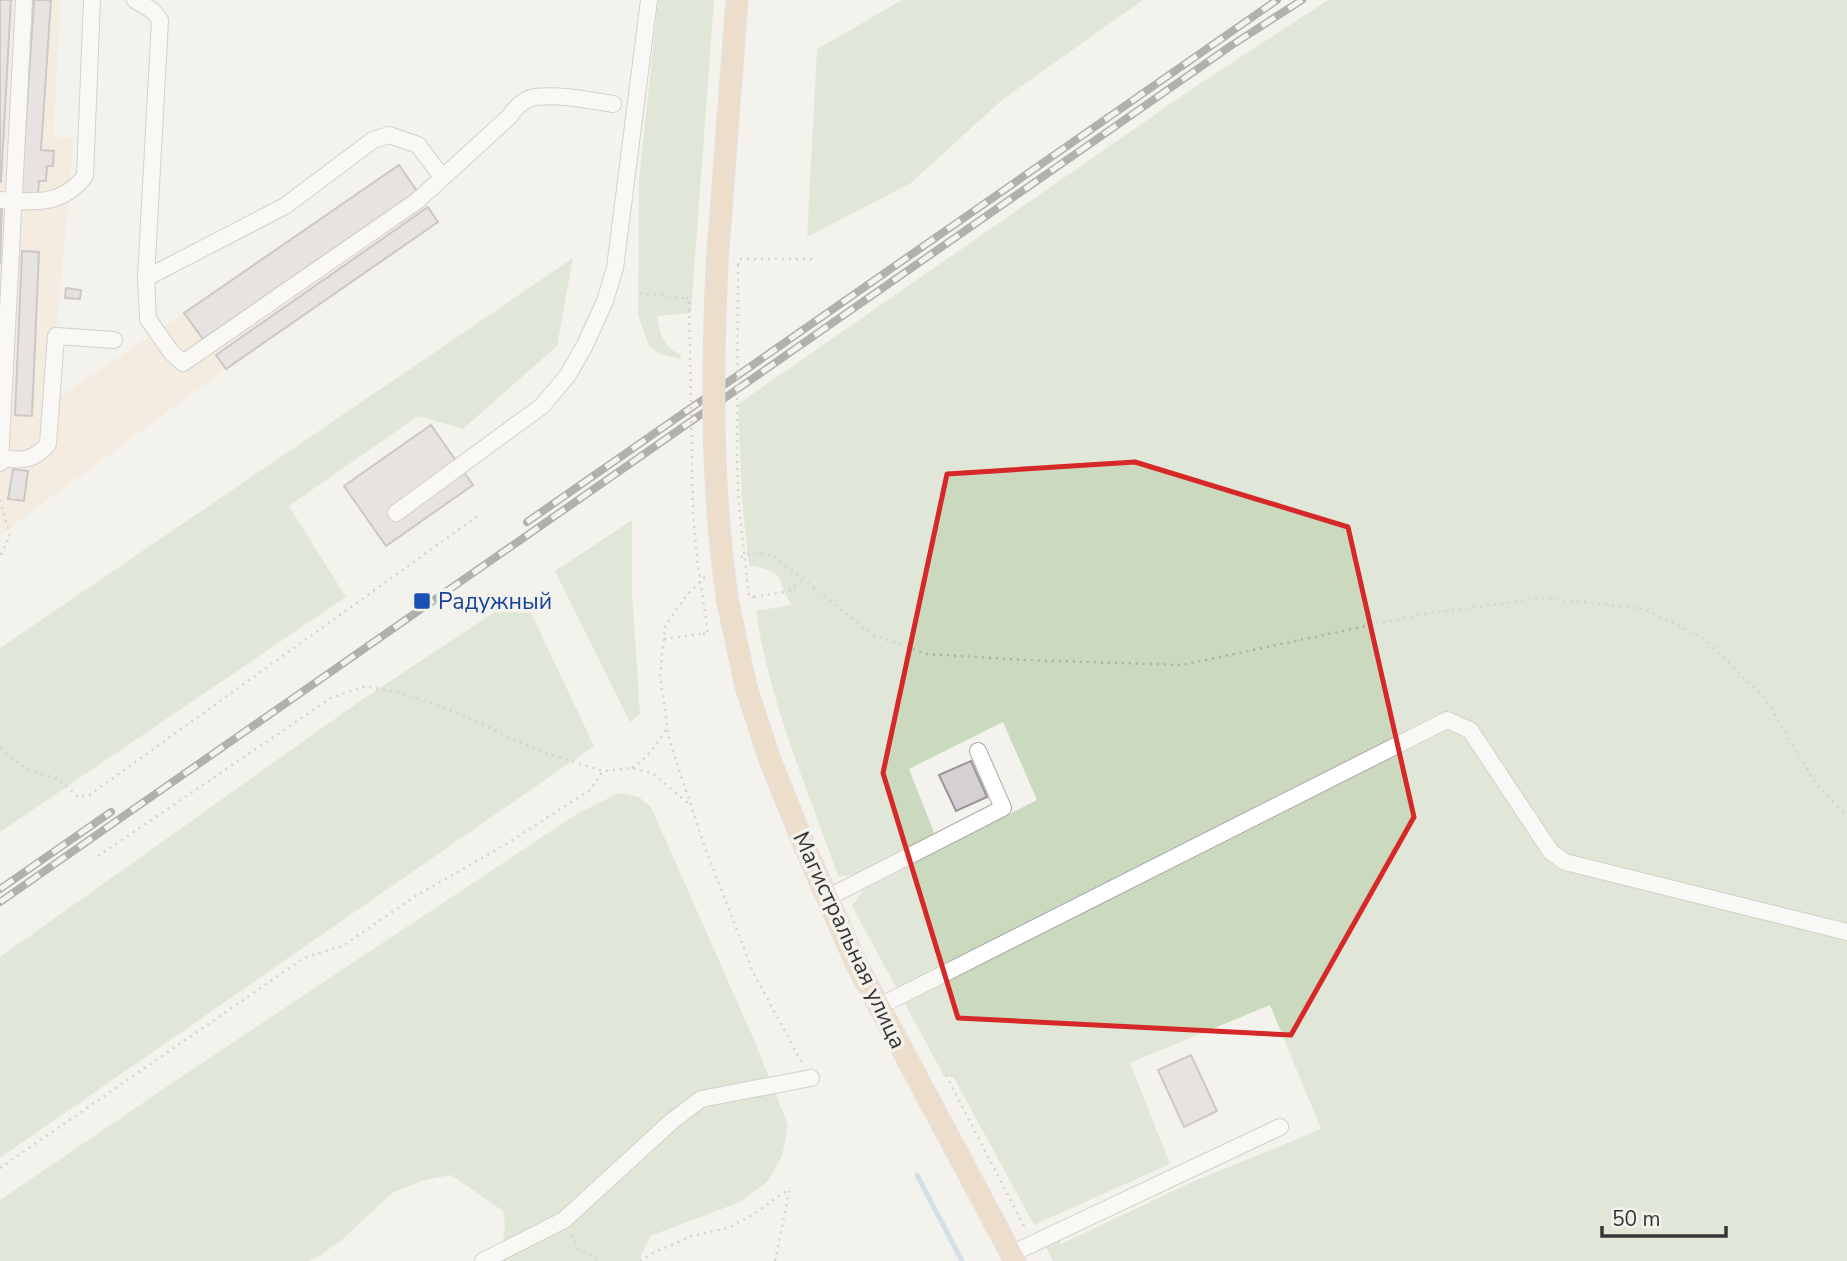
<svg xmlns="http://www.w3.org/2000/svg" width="1847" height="1261" viewBox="0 0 1847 1261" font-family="'Nunito Sans',sans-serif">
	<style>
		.industrial { fill: #f6e5d3 }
		.green { fill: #cbdabe }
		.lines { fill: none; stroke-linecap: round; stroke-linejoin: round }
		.stream { stroke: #aec8e0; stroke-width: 5 }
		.building { fill: #d4d0d3; stroke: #999497; stroke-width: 2 }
		.minor-casing { stroke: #aaa8a4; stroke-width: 18 }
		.major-casing { stroke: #cfcfcf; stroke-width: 23 }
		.path { stroke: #afadaa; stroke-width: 2.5; stroke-dasharray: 2 5; stroke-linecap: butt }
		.minor { stroke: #fff; stroke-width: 16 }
		.major { stroke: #e5c4a3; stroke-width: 21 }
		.rail-casing { stroke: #615f5d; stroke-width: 8 }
		.rail { stroke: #f4f2ed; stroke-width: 5; stroke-dasharray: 16; stroke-linecap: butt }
		.major-bridge-casing { stroke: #cfcfcf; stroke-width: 23; stroke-linecap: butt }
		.path-bridge { stroke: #afadaa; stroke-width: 2.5; stroke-dasharray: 2 5; stroke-linecap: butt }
		.major-bridge { stroke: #e5c4a3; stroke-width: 21 }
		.marked { fill: none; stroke: #d62828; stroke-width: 5; stroke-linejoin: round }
		.transit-dot { fill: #1a4fb4; stroke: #f4f2ed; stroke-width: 2.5 }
		.labels { text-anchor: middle; stroke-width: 7; stroke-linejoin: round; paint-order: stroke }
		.transit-label { font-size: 23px; fill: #164399; stroke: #f4f2ed; text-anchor: start }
		.street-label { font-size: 23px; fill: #373635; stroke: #f4f2ed }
	</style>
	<rect width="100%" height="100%" fill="#f4f2ed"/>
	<path class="industrial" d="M0 0H61L53 137 74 138 50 403 184 313 399 165 438 222 226 369 0 535Z"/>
	<g class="green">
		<path d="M658 0H714L691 313 657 316C660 334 663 347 681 355V359L659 354 649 346 638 315 639 181Z"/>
		<path d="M902 0H1143L1002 100 911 183 807 237 817 49Z"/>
		<path d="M1328 0H1847V1261H1053L1043 1241 1055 1234 1061 1244 1192 1182 1321 1129 1270 1005 1130 1063 1170 1164 1034 1225 954 1078 944 1076 852 906 863 890 1037 800 1003 722 909 769 935 835 856 875 838 876C808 790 769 702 756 611L792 605C773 579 790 571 749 566L742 501 738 404 1199 84Z"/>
		<path d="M573 258 557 346 463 429 418 416 289 506 346 597 0 832V648Z"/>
		<path d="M632 520V592L640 714 630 722 555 571Z"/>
		<path d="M522 594 594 746 0 1158V957L360 701Z"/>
		<path d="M619 793 639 797 651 807 755 1042 788 1125 782 1156 767 1182 740 1202 650 1236 639 1261H479L502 1250 505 1225 503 1211 451 1175 421 1181 392 1193 343 1239 318 1257 308 1261H0V1200L178 1079 575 815Z"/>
	</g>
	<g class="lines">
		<path class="stream" d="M917 1175 962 1261"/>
	</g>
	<g class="building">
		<path d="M0 0H11L1 182H0Z"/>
		<path d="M34 0H51L41 150 54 151 53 166H47L46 181H39L38 195 21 194Z"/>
		<path d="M399 165 417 191 203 339 184 313Z"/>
		<path d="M0 205H2L0 264Z"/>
		<path d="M428 207 438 222 226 369 216 355Z"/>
		<path d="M22 251 39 252 32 416 15 415Z"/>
		<path d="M66 288 81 290 80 299 65 298Z"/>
		<path d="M431 425 473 485 386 546 344 486Z"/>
		<path d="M13 469 28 471 24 501 8 499Z"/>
		<path d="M971 761 987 797 956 811 939 775Z"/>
		<path d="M1191 1055 1217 1111 1184 1127 1158 1070Z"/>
	</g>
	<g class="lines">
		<defs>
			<g id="minor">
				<path d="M135 0 153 11 160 20 146 278 148 319 171 352 183 363 417 201 509 117C515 108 523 99 535 97 560 94 588 100 613 104"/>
				<path d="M0 200C35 202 62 206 85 176L92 0"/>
				<path d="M146 278 285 206 373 140 389 135 418 145 442 177"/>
				<path d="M0 458C22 461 34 461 48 444L56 336 114 340"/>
				<path d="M0 463 24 0"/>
				<path d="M396 513 542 406 568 375 585 345 605 301 615 268 649 0"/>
				<path d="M827 898 1003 808 978 751"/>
				<path d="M878 1007 1447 720 1470 730 1551 852 1565 862 1847 932"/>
				<path d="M1011 1254 1280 1127"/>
				<path d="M483 1261 564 1220 672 1121 701 1099 811 1078"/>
			</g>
			<g id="major">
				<path d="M717 264 737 0"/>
				<path d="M728 603 746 687 770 760 807 852 857 965 1015 1261"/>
			</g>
		</defs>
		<use href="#minor" class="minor-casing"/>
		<use href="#major" class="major-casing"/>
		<g class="path">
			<path d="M738 265 739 259H817"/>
			<path d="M640 293 686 298"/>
			<path d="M0 500 10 536 0 557"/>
			<path d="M741 557 754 552 775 557 873 635 927 654 1025 660 1182 665 1423 614 1544 598 1645 609 1705 639 1765 698 1816 784 1847 816"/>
			<path d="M705 577 686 596 665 626 660 675 669 739 704 845 754 974 802 1063"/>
			<path d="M754 597 789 591 802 580"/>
			<path d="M664 639 702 634"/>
			<path d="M0 748 11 758 28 769 58 779 78 797 88 796 479 515"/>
			<path d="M632 768C648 757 657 745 666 729"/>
			<path d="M98 856 331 698 365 686 405 694 443 707 543 752 603 771 632 768 652 773 689 804"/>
			<path d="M946 1075 1026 1230"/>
			<path d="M0 1168 304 958 344 945 414 897 503 846 590 790 603 771"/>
			<path d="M572 1235 578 1248 599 1261"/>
			<path d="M640 1261 655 1252 692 1236 728 1228 754 1214 790 1188"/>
			<path d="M775 1261 790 1188"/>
		</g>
		<use href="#minor" class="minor"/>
		<use href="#major" class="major"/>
		<defs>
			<g id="rail">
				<path d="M527 522 1277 0"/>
				<path d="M0 889 111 812"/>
				<path d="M0 902 1232 45 1302 0"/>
			</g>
		</defs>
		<use href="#rail" class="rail-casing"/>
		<use href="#rail" class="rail"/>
		<defs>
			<path id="major-bridge" d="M717 264C712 377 711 490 728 603"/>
		</defs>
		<use href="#major-bridge" class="major-bridge-casing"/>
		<g class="path-bridge">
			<path d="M738 265 737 460 739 506 749 597H754"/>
			<path d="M686 298H689L693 512 697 558 708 634H702"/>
		</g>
		<use href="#major-bridge" class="major-bridge"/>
	</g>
	<path d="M0 0H1847V1261H0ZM1135 462 1348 527 1414 817 1291 1035 958 1018 883 773 947 474Z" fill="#f4f2ed" fill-opacity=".55" fill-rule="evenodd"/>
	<path class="marked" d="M1135 462 1348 527 1414 817 1291 1035 958 1018 883 773 947 474Z"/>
	<rect class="transit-dot" x="413" y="592" width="18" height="18" rx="3.5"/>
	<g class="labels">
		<g class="transit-label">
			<text x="438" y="609">Радужный</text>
		</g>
		<g class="street-label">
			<text transform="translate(850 940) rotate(65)" y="8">Магистральная улица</text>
		</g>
	</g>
	<path d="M1602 1226v10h124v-10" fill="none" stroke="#373635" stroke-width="3.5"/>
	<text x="1612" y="1226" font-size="21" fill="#373635" stroke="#f4f2ed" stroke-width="5" paint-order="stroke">50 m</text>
</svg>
